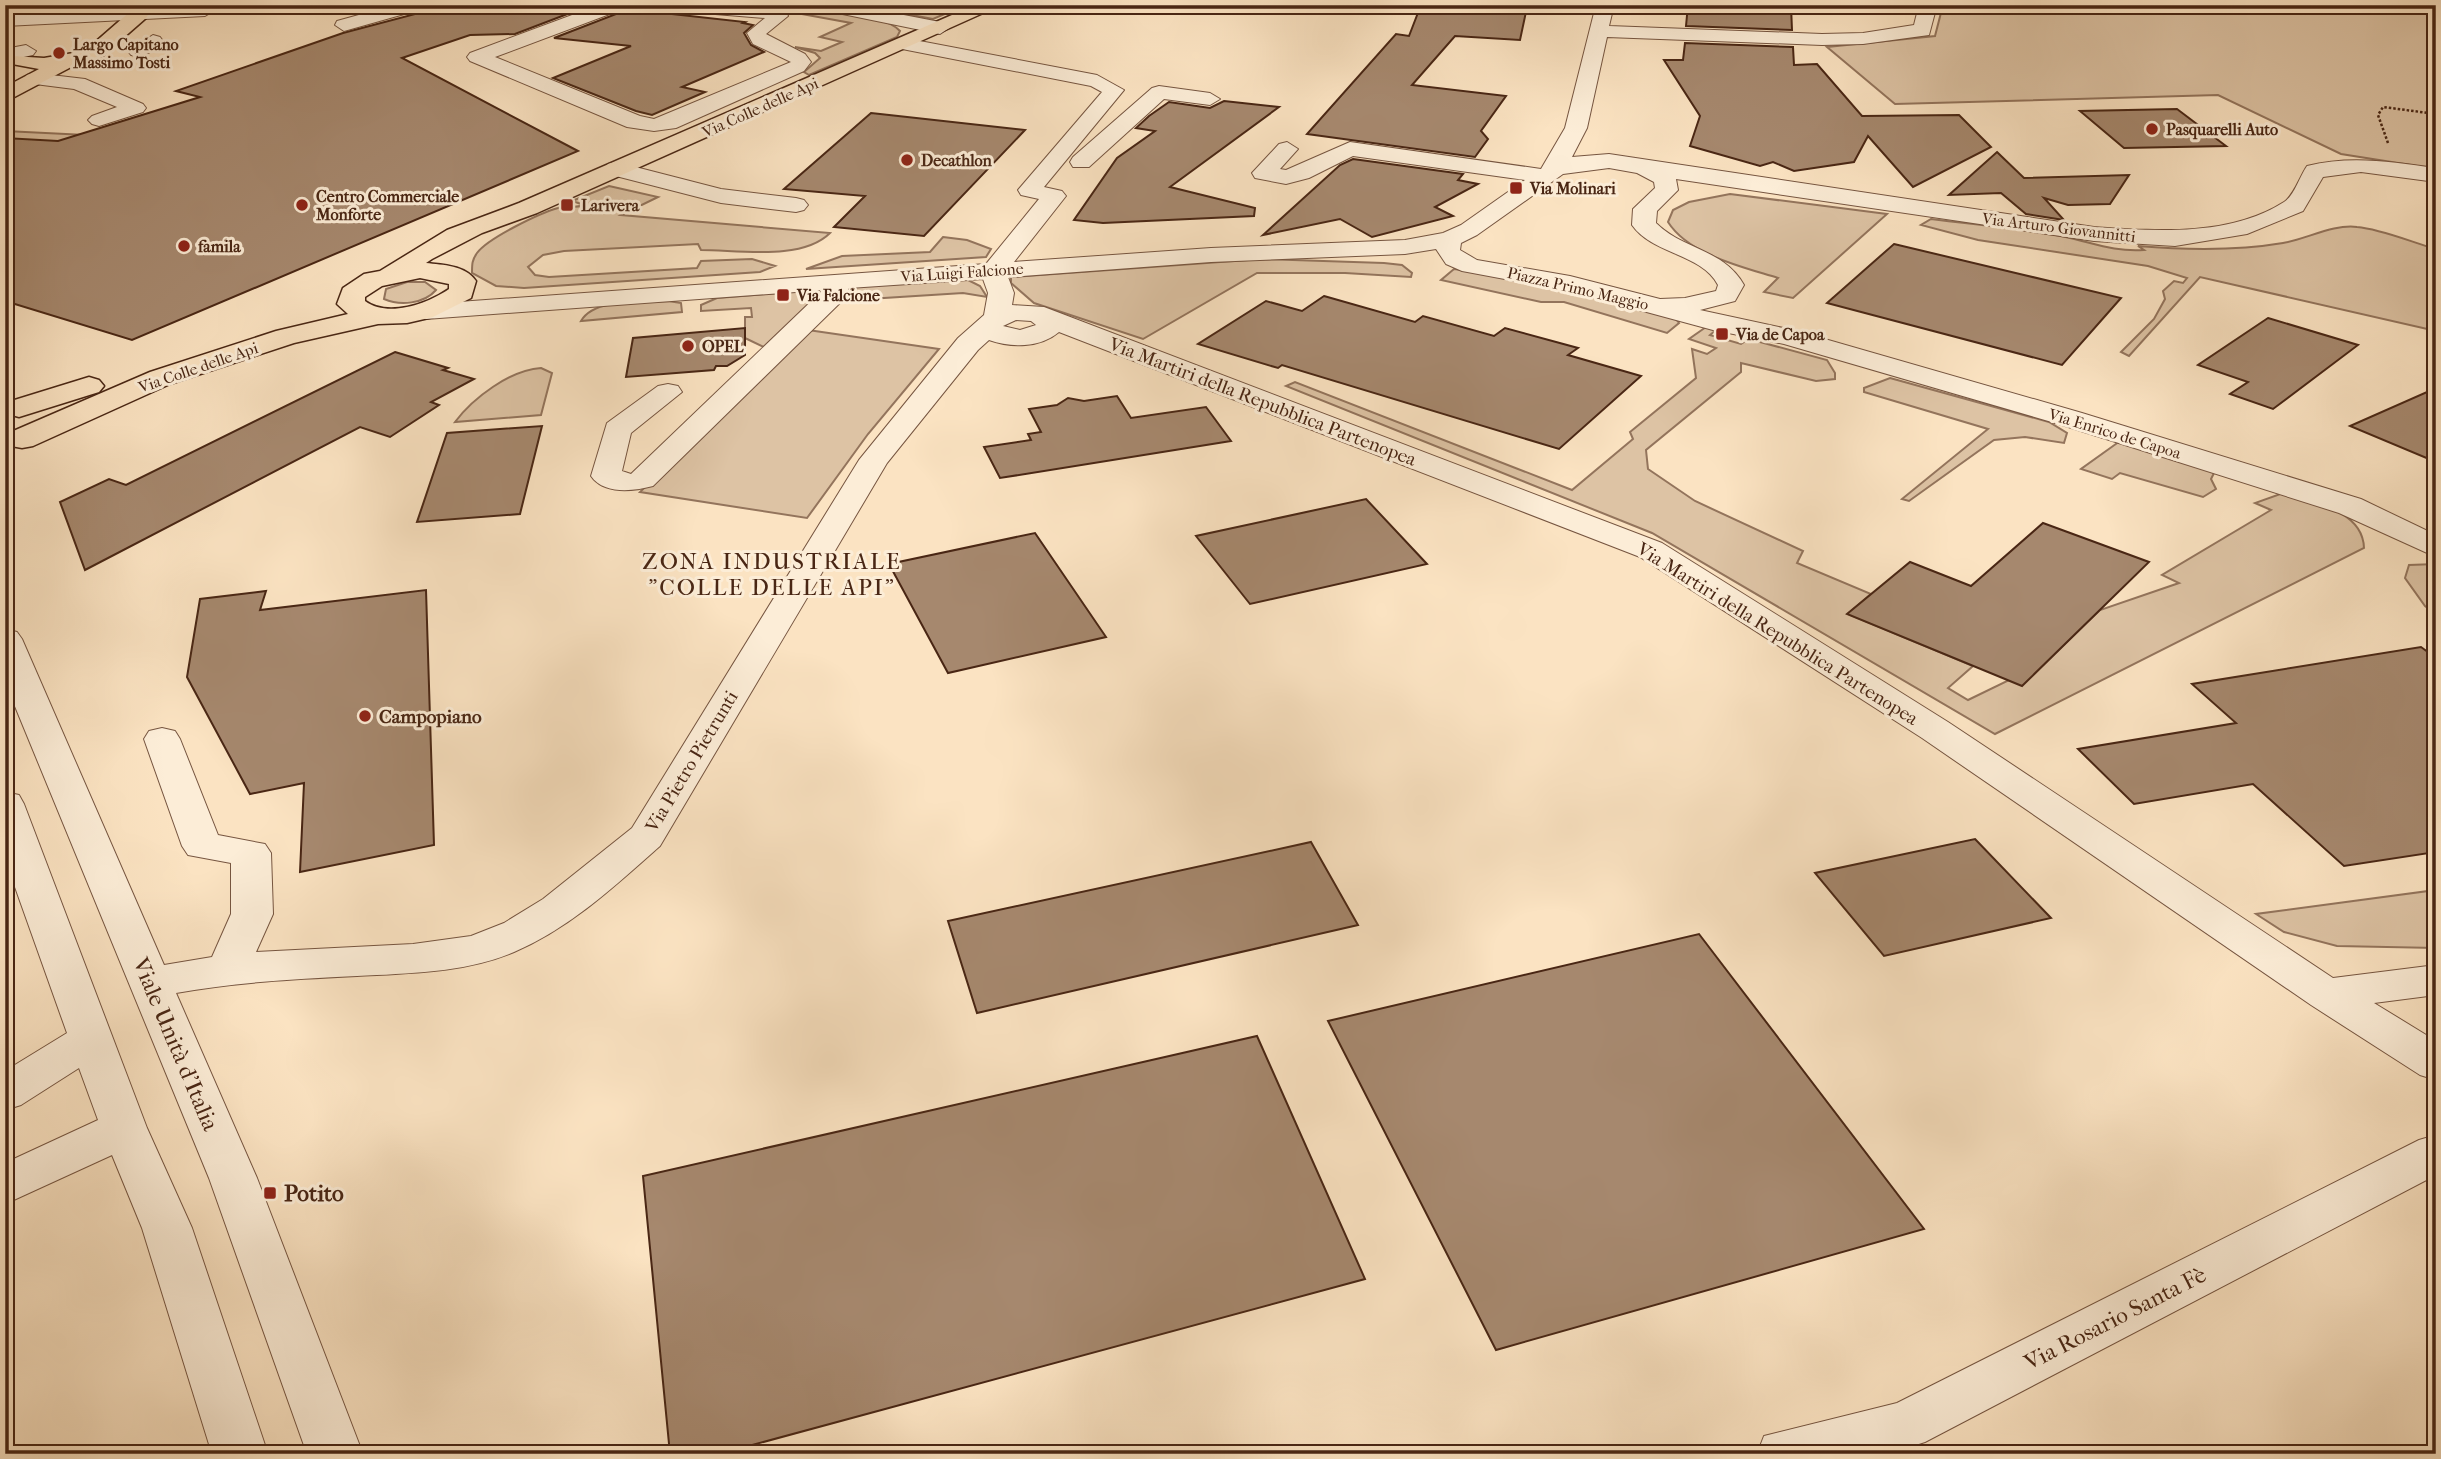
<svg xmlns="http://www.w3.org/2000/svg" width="2441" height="1459" viewBox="0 0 2441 1459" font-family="'IM FELL French Canon',serif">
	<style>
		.green { fill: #ddc3a4; stroke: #93745c; stroke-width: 2 }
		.building { fill: #a6886e; stroke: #492614; stroke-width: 2 }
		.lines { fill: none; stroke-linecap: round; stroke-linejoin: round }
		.minor-casing { stroke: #765540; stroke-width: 2 }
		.major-casing { stroke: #492614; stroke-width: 3 }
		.path { stroke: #492614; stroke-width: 2.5; stroke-dasharray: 2.5 2; stroke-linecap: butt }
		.minor { fill: #fcedd7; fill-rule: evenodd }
		.major { fill: #fbe3c2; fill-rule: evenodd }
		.poi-dot { fill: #8f2418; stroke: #fcedd7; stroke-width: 2.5 }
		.labels { text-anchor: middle; stroke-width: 6; stroke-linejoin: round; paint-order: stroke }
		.far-poi-label { font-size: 16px; font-weight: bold; fill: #492614; stroke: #fcedd7; text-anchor: start }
		.far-street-label { font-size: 16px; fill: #492614; stroke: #fcedd7 }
		.street-label { font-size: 19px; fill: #492614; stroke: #fcedd7 }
		.poi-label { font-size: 19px; font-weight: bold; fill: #492614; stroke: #fcedd7; text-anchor: start }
		.quarter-label { font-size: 23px; letter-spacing: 2px; fill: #492614; stroke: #fcedd7 }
		.near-street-label { font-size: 23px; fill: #492614; stroke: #fcedd7 }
		.near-poi-label { font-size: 23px; font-weight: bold; fill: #492614; stroke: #fcedd7; text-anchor: start }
	</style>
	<rect width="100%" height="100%" fill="#fbe3c2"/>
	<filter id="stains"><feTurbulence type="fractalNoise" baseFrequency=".00286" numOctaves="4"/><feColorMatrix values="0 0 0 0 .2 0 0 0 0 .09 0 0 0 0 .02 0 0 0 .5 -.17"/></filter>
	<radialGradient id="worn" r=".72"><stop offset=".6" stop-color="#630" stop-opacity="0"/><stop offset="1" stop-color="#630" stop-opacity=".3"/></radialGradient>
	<g class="green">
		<path d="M753 5C782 5 882 10 900 31L897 37 809 75 804 72 820 58 815 53 795 47 821 51 842 42 820 37 851 23Z"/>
		<path d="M857 5H966L933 19Z"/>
		<path d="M1943 5H2436V169L2341 154 2218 95 1895 104 1827 47 1935 36Z"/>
		<path d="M5 131 86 135 5 162Z"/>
		<path d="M609 186 658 197 621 215 830 233C802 261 739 250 701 250L698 244 564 251 543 255 528 267 535 275 549 277 697 268 701 261 752 259 775 266 760 272 524 288 496 286 472 273C472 264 472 260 477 253 488 238 540 213 558 208 567 205 573 209 584 205L572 201Z"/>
		<path d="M1730 194 1887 214 1793 298 1764 292 1778 278C1743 267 1689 255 1668 222L1673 210 1689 202Z"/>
		<path d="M1931 219C1977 225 2025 228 2070 238 2096 244 2116 252 2144 250L2138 246C2186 250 2236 251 2283 243 2307 239 2333 224 2357 227 2380 229 2406 240 2429 247L2428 252 2436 254V331L2200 277 2129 356 2121 352 2154 319 2165 299 2163 291 2174 281 2183 283 2187 278 2148 266 1978 240 1921 225Z"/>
		<path d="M943 237 967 240 991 249 986 257 806 269 842 256 930 252Z"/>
		<path d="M1262 259 1384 263 1402 265 1412 273 1411 277 1345 273H1257L1143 339 1034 303 1011 283V277Z"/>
		<path d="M1454 269 1519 278 1675 318 1679 323 1667 333 1564 302H1541L1441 280Z"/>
		<path d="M966 279 980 286 987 297 963 293 836 301 853 287Z"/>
		<path d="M407 282H425L436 290C424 304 400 306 384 299L386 289Z"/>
		<path d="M816 290 823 293 768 349 745 338V317H752L751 308 701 311V305L717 298Z"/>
		<path d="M668 301 681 303 682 312 581 321C595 297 644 303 668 301Z"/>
		<path d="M1706 327 1716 330 1710 335 1741 344 1749 339 1827 360 1835 373V379L1816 381 1741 363V372L1646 450 1648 469 1695 501 1803 551 1797 563 1871 594 1848 614 1973 666 1948 688 1968 700 2009 680 2022 685 2100 610 2179 583 2162 575 2271 510 2255 503 2283 493C2312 502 2363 510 2364 548L1995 734 1652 533 1286 386 1295 382 1572 490 1633 439 1630 432 1696 378 1692 349 1707 354 1716 348 1689 339Z"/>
		<path d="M808 330 939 349 868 434 807 518 640 492Z"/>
		<path d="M541 368 552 373 541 415 455 422C473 398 510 370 541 368Z"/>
		<path d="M1890 378 2049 422 2067 433 2064 443 2025 437 1994 440 1909 501 1902 499 1988 429 1864 392V388Z"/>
		<path d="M2120 441 2215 471 2211 479 2216 489 2203 497 2120 473 2112 479 2081 469Z"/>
		<path d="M2436 564V614L2425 606 2405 578 2409 565Z"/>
		<path d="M2436 890V948L2337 946 2284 932 2256 914Z"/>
	</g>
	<g class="building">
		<path d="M427 5H591L515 34 470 35 402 58 578 151 132 340 5 301V138L58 141 200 97 176 91 343 33 423 12Z"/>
		<path d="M628 5H649L654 12 745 22 743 23 753 25 744 33 751 45 764 52 682 87 705 92 652 115 636 111 553 78 631 46 554 38 624 11Z"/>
		<path d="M1421 5 1527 7 1520 40 1455 36 1412 85 1506 96 1481 131 1488 139 1475 157 1307 134 1396 34 1409 36Z"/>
		<path d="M1688 5 1791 6 1792 30 1686 26Z"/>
		<path d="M1685 43 1793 47 1794 65 1817 64 1862 116 1959 115 1991 147 1913 187 1868 136 1854 162 1794 171 1773 162 1760 166 1690 146 1700 116 1664 60H1683Z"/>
		<path d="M1224 101 1279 107 1170 187 1255 208 1254 216 1103 223 1074 220 1117 158 1155 131 1136 128 1149 116 1169 102 1210 108Z"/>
		<path d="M2177 109 2226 146 2124 148 2080 111Z"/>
		<path d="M871 113 1025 130 924 236 834 227 865 196 784 189Z"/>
		<path d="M1997 152 2024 178 2129 175 2110 204 2068 205 2044 198 2064 220 2026 214 2001 193 1949 195Z"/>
		<path d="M1353 159 1463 174 1458 180 1478 184 1435 207 1453 216 1372 237 1340 219 1263 235 1340 165Z"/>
		<path d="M1894 244 2024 275 2121 298 2062 365 1827 303Z"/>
		<path d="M1324 296 1415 322 1423 316 1494 336 1505 328 1578 348 1568 355 1641 376 1559 449 1282 365 1278 368 1198 344 1266 301 1302 311Z"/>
		<path d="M2268 318 2358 345 2273 409 2230 394 2248 382 2198 365Z"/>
		<path d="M745 328V355L727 366H716L714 370 626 377 633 338Z"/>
		<path d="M395 352 448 368 443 370 474 379 431 402 439 405 390 437 360 427 85 570 60 502 109 479 126 485Z"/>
		<path d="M2436 388V462L2350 426Z"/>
		<path d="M1117 396 1131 418 1206 407 1231 441 1000 478 984 447 1031 440 1028 434 1041 432 1029 409 1057 405 1068 398 1084 401Z"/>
		<path d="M542 426 520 514 417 522 447 433Z"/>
		<path d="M1366 499 1427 564 1250 604 1196 536Z"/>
		<path d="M2043 523 2149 562 2022 686 1847 614 1910 562 1971 586Z"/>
		<path d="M1035 533 1106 637 948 673 889 564Z"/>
		<path d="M426 590 434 845 300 872 304 783 250 794 187 677 200 599 266 591 260 610Z"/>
		<path d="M2421 647 2436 658V852L2344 866 2253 784 2134 804 2078 749 2236 723 2192 684Z"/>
		<path d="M1975 839 2051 918 1884 956 1815 873Z"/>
		<path d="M1311 842 1358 925 977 1013 948 921Z"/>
		<path d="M1699 934 1924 1229 1496 1350 1328 1021Z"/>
		<path d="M1257 1036 1365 1279 719 1454H670L643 1176Z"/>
	</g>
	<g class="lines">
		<defs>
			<g id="minor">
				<path d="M189 5H223L205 16 5 26V14Z"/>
				<path d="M395 5H425L422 9 344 31 335 25 337 21Z"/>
				<path d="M599 5H626L623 9 495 57 640 116 654 119 791 62 753 44 747 33 765 18 654 9 651 5H760L786 12 788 16 766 34 805 54 811 62 804 71 676 128 654 131 627 127 470 61 467 57 470 53Z"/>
				<path d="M814 5H852L940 22 949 28 940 34 823 10Z"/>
				<path d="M1596 5H1614L1609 26 1822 34 1863 33 1914 25 1919 5H1937L1929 35 1863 44 1822 45 1607 37 1587 128 1572 157 1609 154 2094 227C2156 231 2229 237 2284 202 2294 196 2300 176 2307 166 2351 155 2392 162 2436 168V182L2361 172 2323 177 2303 211 2247 234 2175 246 2094 241 1676 179 1678 190 1657 211 1656 223C1683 250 1724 249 1744 285L1735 301 1700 310 1797 331 2082 413 2361 499 2436 535V557L2339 513 2062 425 1784 344 1713 330 1569 291 1462 271 1446 264 1436 249 1405 254 1211 262 1008 277 1014 293 1012 305 1044 307 1662 543 1948 722 2333 978 2436 965V995L2374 1003 2436 1041V1080L2420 1075 2311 1005 1922 738 1640 557 1059 332C1040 348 1012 348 989 340L978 350 887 463 660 846C615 886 570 928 514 952 464 973 410 973 357 976 296 979 236 982 176 993L257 1178 363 1454H307L209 1178 5 682V629L17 632 22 639 164 965 212 957 231 914V863L188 855 182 846 144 739 149 731 162 728 175 731 180 739 218 835 265 844 271 853 273 914 256 952 413 944 471 936 504 923 543 899 632 828 859 460 958 338 984 315 988 293 983 279 849 288 845 298 653 486C634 491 604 495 591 476L607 423 658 386 668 384 678 386 682 392 631 433 622 471 631 474 823 290 426 319 417 317 413 311 417 305 986 264 1039 199 1021 195 1018 190 1102 92 1091 86 897 48 894 44 904 38 1097 75 1124 90 1044 187 1062 191 1066 196 1014 262 1211 248 1405 240 1443 233 1461 225 1525 180 1353 156 1309 178 1286 184 1255 178 1252 173 1279 144 1287 142 1298 149 1280 169 1286 170 1350 142 1541 169 1565 128ZM1609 168 1637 173 1654 182 1655 188 1633 209 1632 225C1653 255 1701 253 1718 285L1716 291 1685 298 1660 299 1570 276 1477 260 1460 250 1461 243 1477 235 1563 174ZM1016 320 1031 321 1036 325 1020 330 1003 326Z"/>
				<path d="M153 35 160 37 163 41C155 51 143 58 131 55L128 51Z"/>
				<path d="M26 45 36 51 33 55 5 61V49Z"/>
				<path d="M34 73 85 79 143 104 146 108 143 112 99 126 92 124 88 120 92 116 117 107 74 89 27 83 24 79 27 75Z"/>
				<path d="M1159 86 1210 93 1220 99 1210 105 1164 99 1089 167H1073L1070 162 1073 157 1152 88Z"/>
				<path d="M616 162 721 189 796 198 804 200 808 205 804 210 796 212 721 203 608 174 605 169 608 164Z"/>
				<path d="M5 792 19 795 24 804 147 1128 192 1228 268 1454H212L142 1228 112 1155 5 1204V1163L98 1120 79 1068 21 1105 5 1110V1071L67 1033 5 859Z"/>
				<path d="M2436 1135V1175L1925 1442 1888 1454H1757L1764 1436 1897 1403 2419 1140Z"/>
			</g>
			<g id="major">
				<path d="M975 5H1001L537 213 482 233 432 259 426 263C443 265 465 265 476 281L471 298 433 317 407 323 378 324 294 343 170 384 33 446 22 448 11 446 7 439 11 432 150 372 276 331 348 314 337 304 343 288 364 274 380 271 447 230 519 203ZM420 278 449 284V289C427 304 388 318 365 301V297L382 286Z"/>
				<path d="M139 8 146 10 149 14 146 18 98 60 75 65 5 102V87L39 69 12 64 9 60 12 56 44 58 85 51 132 10Z"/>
				<path d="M89 377 99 380 104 386 99 392 19 417 8 414 5 410 8 402Z"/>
			</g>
		</defs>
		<use href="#minor" class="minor-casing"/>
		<use href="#major" class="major-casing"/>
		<path class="path" d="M2388 143 2378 115 2383 107 2436 114"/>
		<use href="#minor" class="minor"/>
		<use href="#major" class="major"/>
	</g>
	<g class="poi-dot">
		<circle cx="59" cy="53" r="7"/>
		<circle cx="2152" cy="129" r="7"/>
		<circle cx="907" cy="160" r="7"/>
		<rect x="1509" y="181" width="14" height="14" rx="3.5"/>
		<circle cx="302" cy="205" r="7"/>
		<rect x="560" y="198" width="14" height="14" rx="3.5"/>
		<circle cx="184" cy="246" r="7"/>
		<rect x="776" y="288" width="14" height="14" rx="3.5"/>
		<rect x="1715" y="327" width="14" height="14" rx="3.5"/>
		<circle cx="688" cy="346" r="7"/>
		<circle cx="365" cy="716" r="7"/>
		<rect x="263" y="1186" width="14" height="14" rx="3.5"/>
	</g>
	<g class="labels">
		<g class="far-poi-label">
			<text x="73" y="50">Largo Capitano<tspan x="73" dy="18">Massimo Tosti</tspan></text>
			<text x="2166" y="135">Pasquarelli Auto</text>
			<text x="921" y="166">Decathlon</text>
			<text x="1530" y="194">Via Molinari</text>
			<text x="316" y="202">Centro Commerciale<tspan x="316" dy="18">Monforte</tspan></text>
			<text x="581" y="211">Larivera</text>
			<text x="198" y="252">famila</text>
			<text x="797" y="301">Via Falcione</text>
			<text x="1736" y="340">Via de Capoa</text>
			<text x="702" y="352">OPEL</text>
		</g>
		<g class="far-street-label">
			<text transform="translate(760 107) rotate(-24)" y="6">Via Colle delle Api</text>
			<text transform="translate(2059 227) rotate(7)" y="6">Via Arturo Giovannitti</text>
			<text transform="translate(962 272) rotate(-4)" y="6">Via Luigi Falcione</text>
			<text transform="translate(1578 288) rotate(13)" y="6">Piazza Primo Maggio</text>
			<text transform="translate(198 367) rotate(-19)" y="6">Via Colle delle Api</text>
			<text transform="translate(2115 433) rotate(17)" y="6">Via Enrico de Capoa</text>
		</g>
		<g class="street-label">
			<text transform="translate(1263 401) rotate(21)" y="7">Via Martiri della Repubblica Partenopea</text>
			<text transform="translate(1778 633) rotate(32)" y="7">Via Martiri della Repubblica Partenopea</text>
			<text transform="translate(691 761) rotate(-59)" y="7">Via Pietro Pietrunti</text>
		</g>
		<g class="poi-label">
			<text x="379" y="723">Campopiano</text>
		</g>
		<g class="quarter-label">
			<text x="772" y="569">ZONA INDUSTRIALE<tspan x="772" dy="26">"COLLE DELLE API"</tspan></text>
		</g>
		<g class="near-street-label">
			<text transform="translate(176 1044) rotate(67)" y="8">Viale Unità d'Italia</text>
			<text transform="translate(2115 1318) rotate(-27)" y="8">Via Rosario Santa Fè</text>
		</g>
		<g class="near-poi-label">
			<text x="284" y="1201">Potito</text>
		</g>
	</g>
	<rect width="2441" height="1459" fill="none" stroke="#fbe3c2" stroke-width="28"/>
	<rect x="7" y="7" width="2427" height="1445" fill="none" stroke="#492614" stroke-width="3.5"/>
	<rect x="14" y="14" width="2413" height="1431" fill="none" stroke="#492614" stroke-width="2"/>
	<rect width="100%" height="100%" filter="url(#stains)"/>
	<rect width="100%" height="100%" fill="url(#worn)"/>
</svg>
